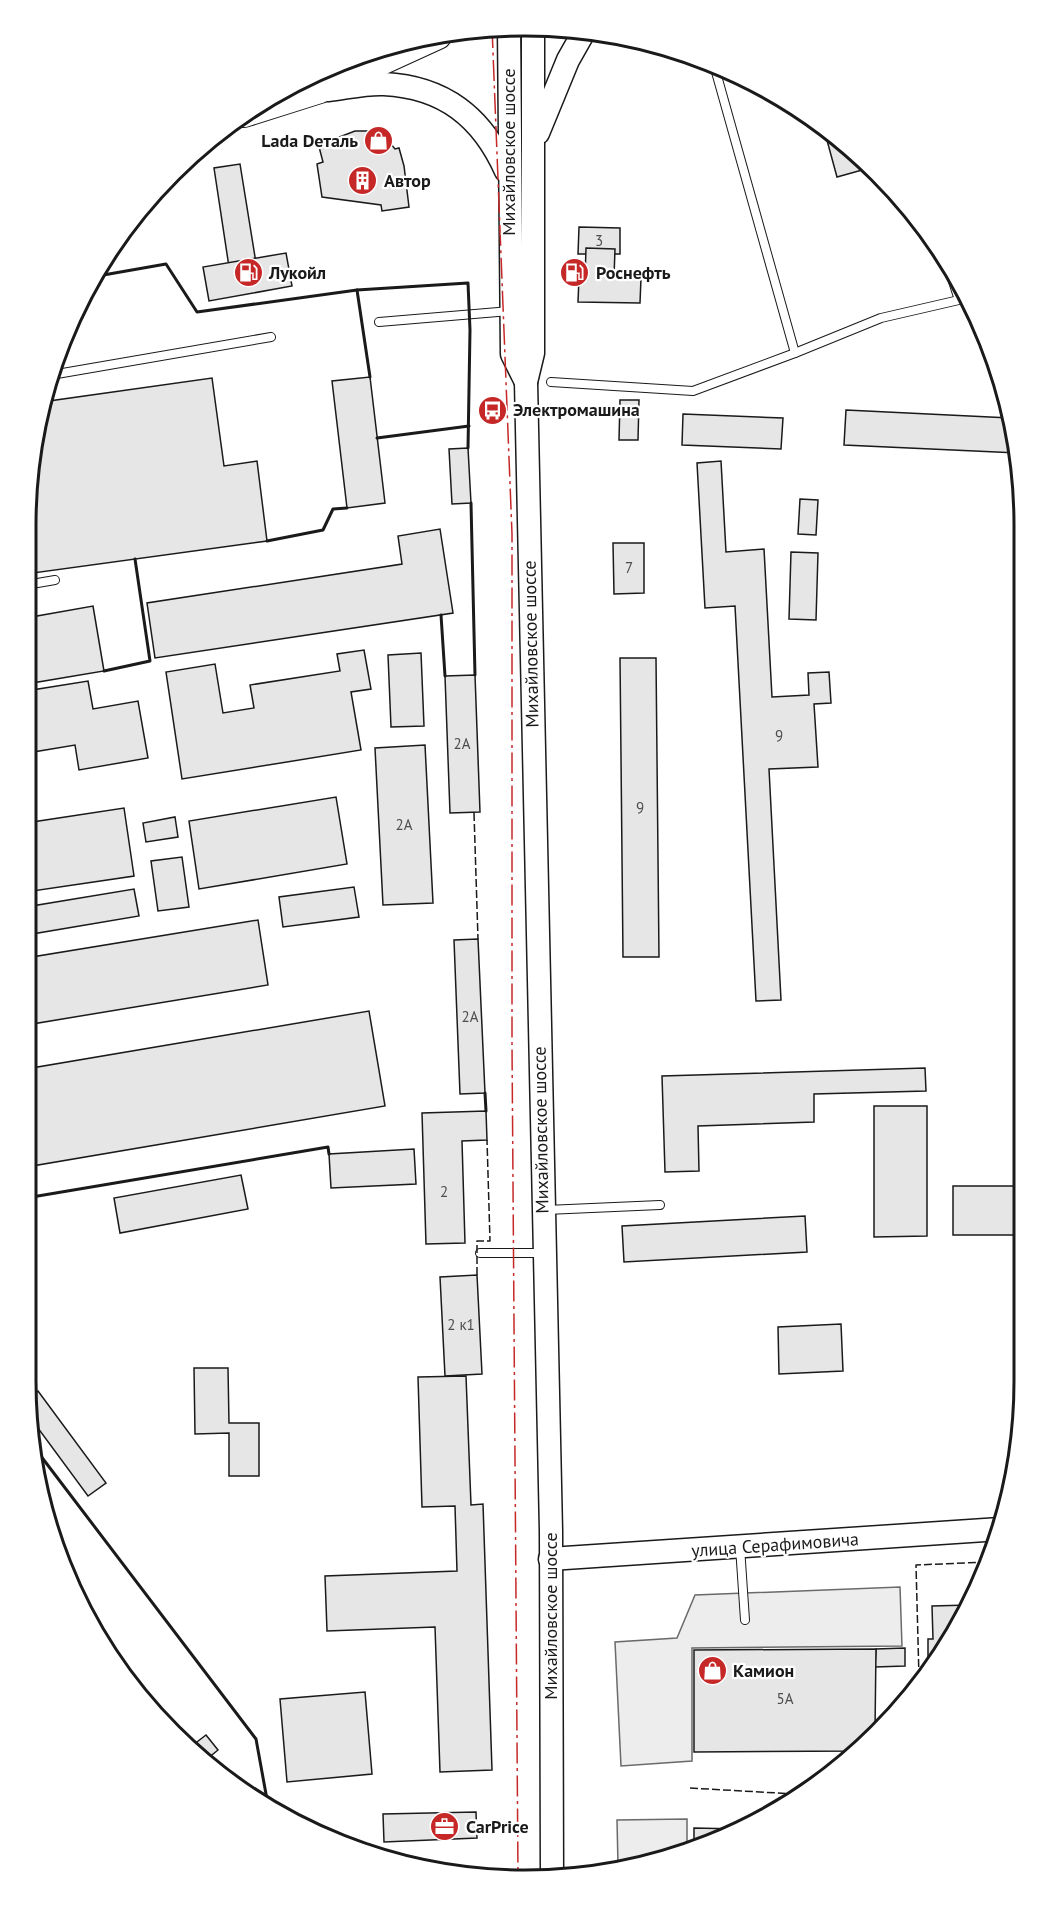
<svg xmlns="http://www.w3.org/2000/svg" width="1050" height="1906" viewBox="0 0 1050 1906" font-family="'PT Sans',sans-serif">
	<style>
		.parking { fill: #ededed; stroke: #6a6a6a; stroke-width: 1.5 }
		.building { fill: #e6e6e6; stroke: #1a1a1a; stroke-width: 1.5 }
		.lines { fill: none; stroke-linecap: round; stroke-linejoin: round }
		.lane-casing { stroke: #1a1a1a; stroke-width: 10 }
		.secondary-casing { stroke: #1a1a1a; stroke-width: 25 }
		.primary-casing { stroke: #1a1a1a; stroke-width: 28 }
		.lane { stroke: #fff; stroke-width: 8 }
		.secondary { stroke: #fff; stroke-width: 22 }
		.primary { stroke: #fff; stroke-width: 26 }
		.fence { stroke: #1a1a1a; stroke-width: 1.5; stroke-dasharray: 8 3; stroke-linecap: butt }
		.wall { stroke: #1a1a1a; stroke-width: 3 }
		.power { stroke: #c62828; stroke-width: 1.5; stroke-dasharray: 21 4.5 3 4.5; stroke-linecap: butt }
		.labels { text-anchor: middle; stroke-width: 4.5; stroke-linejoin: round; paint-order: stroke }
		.number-label { font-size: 15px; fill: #4d4d4d }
		.poi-label { font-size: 18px; font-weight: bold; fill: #1a1a1a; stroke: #fff; text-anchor: start }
		.street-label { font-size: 18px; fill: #1a1a1a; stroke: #fff }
		.rim { fill: none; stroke: #1a1a1a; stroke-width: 3 }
	</style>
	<rect width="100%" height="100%" fill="#fff"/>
	<g class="parking">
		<path d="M900 1587 902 1646 692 1648V1761L621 1766 615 1642 677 1638 695 1595Z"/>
		<path d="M687 1819V1849L618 1865 617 1820Z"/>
	</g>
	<g class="building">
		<path d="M355 131H371L385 137 395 149 399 148 404 166 409 207 382 211 381 205 322 197 317 164 323 162 318 143 329 141Z"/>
		<path d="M825 133H827L873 167 837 177Z"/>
		<path d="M240 164 256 263 229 267 214 168Z"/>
		<path d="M579 227 620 228V254H578Z"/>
		<path d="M586 248 615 249 614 277 641 278 640 303 578 302 579 278H585Z"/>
		<path d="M286 253 292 286 209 301 203 267Z"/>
		<path d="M370 377 385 503 347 508 332 381Z"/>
		<path d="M212 378 224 466 257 461 267 541 26 574 27 493 42 402Z"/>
		<path d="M620 400H639L638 440H619Z"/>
		<path d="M846 410 1010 418 1019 453 844 445Z"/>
		<path d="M683 414 783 418 781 449 682 445Z"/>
		<path d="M468 448 471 503 452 504 449 449Z"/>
		<path d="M721 461 726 552 764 549 772 697 809 695 808 673 829 672 831 703 814 704 818 767 769 769 781 1000 756 1001 735 606 705 608 697 463Z"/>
		<path d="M800 499 818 500 816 535 798 534Z"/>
		<path d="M440 529 453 613 155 658 147 603 402 564 398 536Z"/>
		<path d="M613 543H644V593L614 594Z"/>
		<path d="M791 552 818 553 816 620 789 619Z"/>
		<path d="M93 606 104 671 26 684V618Z"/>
		<path d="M364 650 371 689 351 692 361 750 182 779 166 672 215 664 223 713 254 708 250 685 340 671 337 654Z"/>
		<path d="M421 653 424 726 391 727 388 655Z"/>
		<path d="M620 658H656L659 957H623Z"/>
		<path d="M475 675 480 812 450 813 445 676Z"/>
		<path d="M88 681 93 709 138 701 148 758 79 770 75 745 27 753 26 691Z"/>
		<path d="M425 745 433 903 383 905 375 748Z"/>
		<path d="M336 797 347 864 199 889 189 821Z"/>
		<path d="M124 808 134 876 26 892V823Z"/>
		<path d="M175 817 178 837 146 842 143 823Z"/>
		<path d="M182 857 189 907 158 911 151 861Z"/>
		<path d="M354 887 359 917 283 927 279 897Z"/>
		<path d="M134 889 139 916 26 935V907Z"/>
		<path d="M258 920 268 985 26 1025V958Z"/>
		<path d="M478 939 485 1093 460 1094 454 940Z"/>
		<path d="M369 1011 385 1106 26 1167V1069Z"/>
		<path d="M925 1068 926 1091 814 1094V1122L698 1126 699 1171 665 1172 662 1076Z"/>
		<path d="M874 1106H927V1236L874 1237Z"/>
		<path d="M486 1111 487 1140 462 1141 465 1243 426 1244 422 1113Z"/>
		<path d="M414 1149 416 1184 331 1188 329 1154Z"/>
		<path d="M241 1175 248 1209 120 1233 114 1198Z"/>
		<rect x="953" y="1186" width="70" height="49"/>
		<path d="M805 1216 807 1252 624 1262 622 1226Z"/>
		<path d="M477 1275 482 1374 445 1376 440 1277Z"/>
		<path d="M841 1324 843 1371 779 1374 778 1327Z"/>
		<path d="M194 1368H228L229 1423H259V1476H229V1433L195 1434Z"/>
		<path d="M466 1376 471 1505 483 1504 492 1770 440 1772 435 1627 327 1631 325 1576 457 1571 455 1506 422 1507 418 1377Z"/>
		<path d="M38 1391 106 1483 88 1496 32 1420 28 1399Z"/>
		<path d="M969 1605 957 1631 928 1666V1639H933L932 1606Z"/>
		<path d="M905 1648V1666L875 1667 876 1649Z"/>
		<path d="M876 1649 875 1731 859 1751 694 1752V1650Z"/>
		<path d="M365 1692 372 1774 287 1782 280 1699Z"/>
		<path d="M206 1735 218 1750 207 1759 193 1745Z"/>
		<path d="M476 1812 477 1838 384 1842 383 1814Z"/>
		<path d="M694 1828 738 1829 716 1843 694 1848Z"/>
	</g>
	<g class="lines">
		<defs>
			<g id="lane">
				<path d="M714 65 795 353"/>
				<path d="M379 322 511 311"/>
				<path d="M51 375 271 337"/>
				<path d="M551 382 693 391 795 353 881 318 959 300 945 257"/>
				<path d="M26 585 55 580"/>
				<path d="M546 1210 660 1205"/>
				<path d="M480 1253H544"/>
				<path d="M740 1547 745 1620"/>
			</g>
			<g id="secondary">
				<path d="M509 27 512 354 526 382"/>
				<path d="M533 28V353L526 382 551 1531 552 1879"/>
				<path d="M328 90C346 88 366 83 384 84 444 87 482 117 506 171"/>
				<path d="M538 133 568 60 585 30"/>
				<path d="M550 1559 1000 1529"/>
			</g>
			<path id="primary" d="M244 114 320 90 438 36"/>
		</defs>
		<use href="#lane" class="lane-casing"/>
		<use href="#secondary" class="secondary-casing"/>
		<use href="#primary" class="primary-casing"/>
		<use href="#lane" class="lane"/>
		<use href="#secondary" class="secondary"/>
		<use href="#primary" class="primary"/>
		<g class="fence">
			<path d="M474 813 478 939"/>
			<path d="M477 1275V1241H490L487 1140"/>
			<path d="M919 1678 916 1565 989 1562"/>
			<path d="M690 1788 795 1794"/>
		</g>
		<g class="wall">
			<path d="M92 277 166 264 197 312 357 290 468 283 470 330 468 448"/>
			<path d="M357 290 370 377"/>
			<path d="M377 438 469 426"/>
			<path d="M471 503 475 675"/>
			<path d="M267 541 323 530 333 509 347 508"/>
			<path d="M441 615 445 676"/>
			<path d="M104 671 150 661 135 559"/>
			<path d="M485 1093 486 1111"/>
			<path d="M26 1198 328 1147 329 1154"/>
			<path d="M37 1451 256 1739 268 1805"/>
		</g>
		<path class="power" d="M492 27 512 534V1044L518 1876"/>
	</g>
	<defs>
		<symbol id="shop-disc" viewBox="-11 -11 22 22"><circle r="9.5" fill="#c62828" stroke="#fff"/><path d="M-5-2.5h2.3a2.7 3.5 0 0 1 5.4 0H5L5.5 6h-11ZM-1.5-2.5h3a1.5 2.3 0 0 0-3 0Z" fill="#fff"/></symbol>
		<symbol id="building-disc" viewBox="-11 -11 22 22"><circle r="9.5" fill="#c62828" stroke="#fff"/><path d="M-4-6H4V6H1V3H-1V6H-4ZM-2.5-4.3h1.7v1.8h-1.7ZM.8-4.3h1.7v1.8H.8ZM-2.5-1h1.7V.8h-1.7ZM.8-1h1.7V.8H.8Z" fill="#fff"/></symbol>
		<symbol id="fuel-disc" viewBox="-11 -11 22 22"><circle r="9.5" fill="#c62828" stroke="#fff"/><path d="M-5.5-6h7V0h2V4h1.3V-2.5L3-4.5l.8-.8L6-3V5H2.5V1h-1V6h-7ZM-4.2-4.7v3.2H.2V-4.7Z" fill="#fff"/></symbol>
		<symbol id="bus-disc" viewBox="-11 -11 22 22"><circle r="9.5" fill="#c62828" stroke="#fff"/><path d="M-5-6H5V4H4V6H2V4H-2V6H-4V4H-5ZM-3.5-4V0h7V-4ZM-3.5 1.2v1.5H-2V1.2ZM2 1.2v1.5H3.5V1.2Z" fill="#fff"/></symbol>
		<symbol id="office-disc" viewBox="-11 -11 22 22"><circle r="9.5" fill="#c62828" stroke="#fff"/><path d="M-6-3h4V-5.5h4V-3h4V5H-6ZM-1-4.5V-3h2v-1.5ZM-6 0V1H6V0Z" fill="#fff"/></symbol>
	</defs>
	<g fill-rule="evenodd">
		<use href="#shop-disc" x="362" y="124" width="33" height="33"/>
		<use href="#building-disc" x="346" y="164" width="33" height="33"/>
		<use href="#fuel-disc" x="232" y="256" width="33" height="33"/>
		<use href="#fuel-disc" x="558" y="256" width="33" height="33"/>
		<use href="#bus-disc" x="476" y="394" width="33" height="33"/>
		<use href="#shop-disc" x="696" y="1654" width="33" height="33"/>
		<use href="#office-disc" x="428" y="1810" width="33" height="33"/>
	</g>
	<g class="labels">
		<g class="number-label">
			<text x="599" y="246">3</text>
			<text x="629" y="573">7</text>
			<text x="779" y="741">9</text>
			<text x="462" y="749">2А</text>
			<text x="640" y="813">9</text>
			<text x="404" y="830">2А</text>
			<text x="470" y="1022">2А</text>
			<text x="444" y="1197">2</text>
			<text x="461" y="1330">2 к1</text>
			<text x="785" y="1704">5А</text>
		</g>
		<g class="poi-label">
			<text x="358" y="147" text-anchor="end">Lada Dеталь</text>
			<text x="384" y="187">Автор</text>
			<text x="269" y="279">Лукойл</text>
			<text x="596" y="279">Роснефть</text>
			<text x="513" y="416">Электромашина</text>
			<text x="733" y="1677">Камион</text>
			<text x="466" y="1833">CarPrice</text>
		</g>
		<g class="street-label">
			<text transform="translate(509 152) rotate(-90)" y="6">Михайловское шоссе</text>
			<text transform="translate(531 644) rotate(-91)" y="6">Михайловское шоссе</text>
			<text transform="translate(541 1130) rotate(-91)" y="6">Михайловское шоссе</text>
			<text transform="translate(775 1545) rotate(-4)" y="6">улица Серафимовича</text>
			<text transform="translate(551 1616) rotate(-90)" y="6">Михайловское шоссе</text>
		</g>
	</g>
	<path d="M0 0H1050V1906H0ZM525 36H525A489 489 0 0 1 1014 525V1381A489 489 0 0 1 525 1870H525A489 489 0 0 1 36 1381V525A489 489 0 0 1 525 36Z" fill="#fff" fill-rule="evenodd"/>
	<path class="rim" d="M525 36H525A489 489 0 0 1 1014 525V1381A489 489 0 0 1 525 1870H525A489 489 0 0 1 36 1381V525A489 489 0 0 1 525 36Z"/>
</svg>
